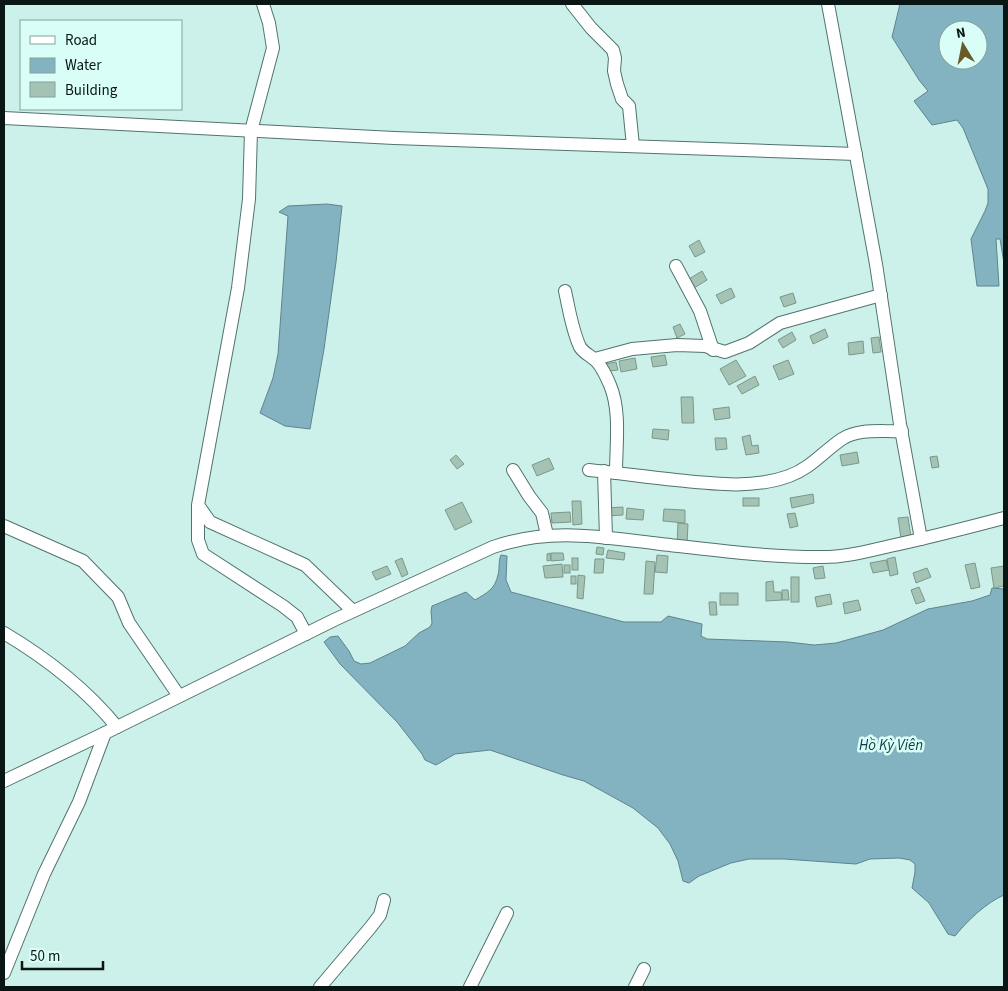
<svg xmlns="http://www.w3.org/2000/svg" width="1008" height="991" viewBox="0 0 1008 991" font-family="'Source Sans 3',sans-serif">
	<style>
		.water { fill: #83b3c1; stroke: #5e848d; fill-rule: evenodd }
		.building { fill: #a5c3b4; stroke: #7a9889 }
		.lines { fill: none; stroke-linecap: round; stroke-linejoin: round }
		.street-casing { stroke: #52736d; stroke-width: 14 }
		.street { stroke: #fff; stroke-width: 12 }
		.labels { text-anchor: middle; stroke-width: 5; stroke-linejoin: round; paint-order: stroke }
		.water-label { font-size: 15px; font-style: italic; fill: #0f3b47; stroke: #d9fef7 }
	</style>
	<rect width="100%" height="100%" fill="#ccf1ea"/>
	<g class="water">
		<path d="M900 4H1004V263L1000 239H996L999 286H977L971 239 985 211 988 203V189L963 128 957 120 932 125 914 101 928 91 919 80 892 37ZM948 30H978V60H948Z"/>
		<path d="M327 204 342 206 336 262 324 349 310 429 285 426 260 413 273 378 278 354 288 216 279 212 288 206Z"/>
		<path d="M501 555 507 556 506 580 511 592 624 622H661L668 616 702 624 701 636 707 639 788 642 814 645 836 643 883 630 928 609 972 601 990 595 992 588 1004 589V895C986 903 968 920 955 936L948 934 929 903 912 888 915 872V864L910 860 899 858 870 859 856 864 784 859H749L731 863 699 876 689 883 683 881 678 861 670 844 658 828 633 808 584 781 563 775 490 750 455 754 436 765 425 760 422 754 397 722 340 664 324 642 330 637 338 636 349 651 354 661 361 664 370 663 405 646 419 633 430 627 432 623 431 611 432 606 466 592 475 600C487 593 495 589 498 575 500 568 498 562 501 555Z"/>
	</g>
	<g class="building">
		<path d="M699 240 705 252 695 257 689 246Z"/>
		<path d="M702 271 707 280 694 288 689 279Z"/>
		<path d="M731 288 735 297 721 304 716 295Z"/>
		<path d="M793 293 796 303 784 307 780 297Z"/>
		<path d="M680 324 685 334 677 338 673 327Z"/>
		<path d="M825 329 828 337 813 344 810 336Z"/>
		<path d="M792 332 796 340 783 348 778 340Z"/>
		<path d="M879 337 881 352 873 353 871 338Z"/>
		<path d="M863 341 864 353 849 355 848 343Z"/>
		<path d="M665 355 667 365 653 367 651 357Z"/>
		<path d="M635 358 637 369 621 372 619 361Z"/>
		<path d="M736 360 746 376 729 385 720 369Z"/>
		<path d="M788 360 794 374 779 380 773 366Z"/>
		<path d="M616 362 618 370 608 371 601 365Z"/>
		<path d="M755 376 759 385 742 394 737 386Z"/>
		<path d="M681 397H693L694 423H682Z"/>
		<path d="M729 407 730 418 715 420 713 409Z"/>
		<path d="M653 429 669 430 668 440 652 438Z"/>
		<path d="M750 435 752 446 758 445 759 453 746 455 742 437Z"/>
		<path d="M715 438H726L727 449 716 450Z"/>
		<path d="M857 452 859 463 842 466 840 455Z"/>
		<path d="M456 455 464 464 457 469 450 460Z"/>
		<path d="M937 456 939 467 932 468 930 457Z"/>
		<path d="M549 458 554 469 537 476 532 465Z"/>
		<path d="M813 494 814 503 792 508 790 498Z"/>
		<rect x="743" y="498" width="16" height="8"/>
		<path d="M572 501H581L582 524 573 525Z"/>
		<path d="M462 502 472 522 455 530 445 510Z"/>
		<path d="M623 507V515L606 516V508Z"/>
		<path d="M627 508 644 510 643 520 626 519Z"/>
		<path d="M664 509 685 510V523L663 521Z"/>
		<path d="M570 512 571 522 552 523 551 513Z"/>
		<path d="M795 513 798 526 790 528 787 514Z"/>
		<path d="M908 517 911 537 901 538 898 518Z"/>
		<path d="M678 523 688 524 687 544H677Z"/>
		<path d="M597 547 604 548 603 555 596 554Z"/>
		<path d="M608 550 625 553 624 560 606 558Z"/>
		<path d="M550 553 551 560 547 561V554Z"/>
		<path d="M551 553H563L564 560 551 561Z"/>
		<path d="M657 555 668 556 667 573 655 572Z"/>
		<path d="M895 557 898 574 890 576 887 559Z"/>
		<path d="M402 558 408 574 402 577 395 561Z"/>
		<rect x="572" y="558" width="6" height="12"/>
		<path d="M595 559H604L603 573H594Z"/>
		<path d="M886 560 889 570 873 573 870 563Z"/>
		<path d="M646 561 655 562 653 594H644Z"/>
		<path d="M975 563 980 587 971 589 965 565Z"/>
		<path d="M562 564 563 577 545 578 543 566Z"/>
		<rect x="564" y="565" width="6" height="8"/>
		<path d="M387 566 391 574 376 580 372 572Z"/>
		<path d="M823 566 825 578 815 579 813 568Z"/>
		<path d="M1004 566V586L994 588 991 568Z"/>
		<path d="M927 568 931 577 916 583 913 573Z"/>
		<path d="M578 575 585 576 583 599 577 598Z"/>
		<rect x="571" y="576" width="5" height="8"/>
		<rect x="791" y="577" width="8" height="25"/>
		<path d="M773 581 774 592H781L782 600 766 601V582Z"/>
		<path d="M919 587 925 601 916 604 911 590Z"/>
		<path d="M782 590H788L789 600H782Z"/>
		<rect x="720" y="593" width="18" height="12"/>
		<path d="M830 594 832 604 817 607 815 597Z"/>
		<path d="M858 600 861 610 845 614 843 603Z"/>
		<path d="M709 602H716L717 615H710Z"/>
	</g>
	<g class="lines">
		<defs>
			<g id="street">
				<path d="M263 4 269 23 273 48 251 131 249 199 238 288 198 505 210 522 305 565 353 611"/>
				<path d="M572 4 591 28 613 50 615 58 614 71 617 84 622 99 629 106 633 146"/>
				<path d="M828 4 876 264 900 424 921 539"/>
				<path d="M4 118 394 138 856 154"/>
				<path d="M676 266 700 311 713 350"/>
				<path d="M565 291C569 309 572 330 580 347 584 353 589 355 594 359 601 364 607 378 610 385 621 411 616 445 616 473"/>
				<path d="M595 359 632 349 677 345 705 346 725 352 749 343 780 323 881 295"/>
				<path d="M513 470 529 496 542 513 547 535"/>
				<path d="M589 470C618 473 647 477 676 480 714 484 753 489 789 476 811 468 824 451 842 439 859 428 882 432 902 431"/>
				<path d="M604 471 606 538"/>
				<path d="M198 507V540L203 554 283 606 297 617 306 634"/>
				<path d="M4 526 83 561 118 597 129 623 179 696"/>
				<path d="M4 633C46 658 86 689 117 727"/>
				<path d="M4 781 105 733 334 620 493 547C551 527 601 537 661 544 713 550 766 557 819 557 843 558 868 551 890 546 928 538 966 528 1004 518"/>
				<path d="M4 973 44 874 79 802 105 733"/>
				<path d="M320 987 370 928 380 915 384 900"/>
				<path d="M470 987 507 913"/>
				<path d="M635 987 644 969"/>
			</g>
		</defs>
		<use href="#street" class="street-casing"/>
		<use href="#street" class="street"/>
	</g>
	<g class="labels">
		<g class="water-label">
			<text x="891" y="750">Hồ Kỳ Viên</text>
		</g>
	</g>
	<rect width="1008" height="991" fill="none" stroke="#091614" stroke-width="10"/>
	<rect x="20" y="20" width="162" height="90" fill="#d9fef7" stroke="#86a19c"/>
	<rect x="30" y="36" width="25" height="8" fill="#ffffff" stroke="#86a19c"/>
	<text x="65" y="45" font-size="15" fill="#091614">Road</text>
	<rect x="30" y="58" width="25" height="15" fill="#83b3c1" stroke="#86a19c"/>
	<text x="65" y="70" font-size="15" fill="#091614">Water</text>
	<rect x="30" y="82" width="25" height="15" fill="#a5c3b4" stroke="#86a19c"/>
	<text x="65" y="95" font-size="15" fill="#091614">Building</text>
	<g transform="translate(963 45) rotate(350)"><circle r="24" fill="#d9fef7" stroke="#86a19c"/>
	<path d="M0-4L9 19L0 12L-9 19Z" fill="#6a5a28"/>
	<text y="-8" font-size="14" font-weight="bold" text-anchor="middle" fill="#091614">N</text>
	</g>
	<path d="M22 961v8h81v-8" fill="none" stroke="#091614" stroke-width="2.5"/>
	<text x="30" y="961" font-size="15" fill="#091614" stroke="#d9fef7" stroke-width="4" paint-order="stroke">50 m</text>
</svg>
